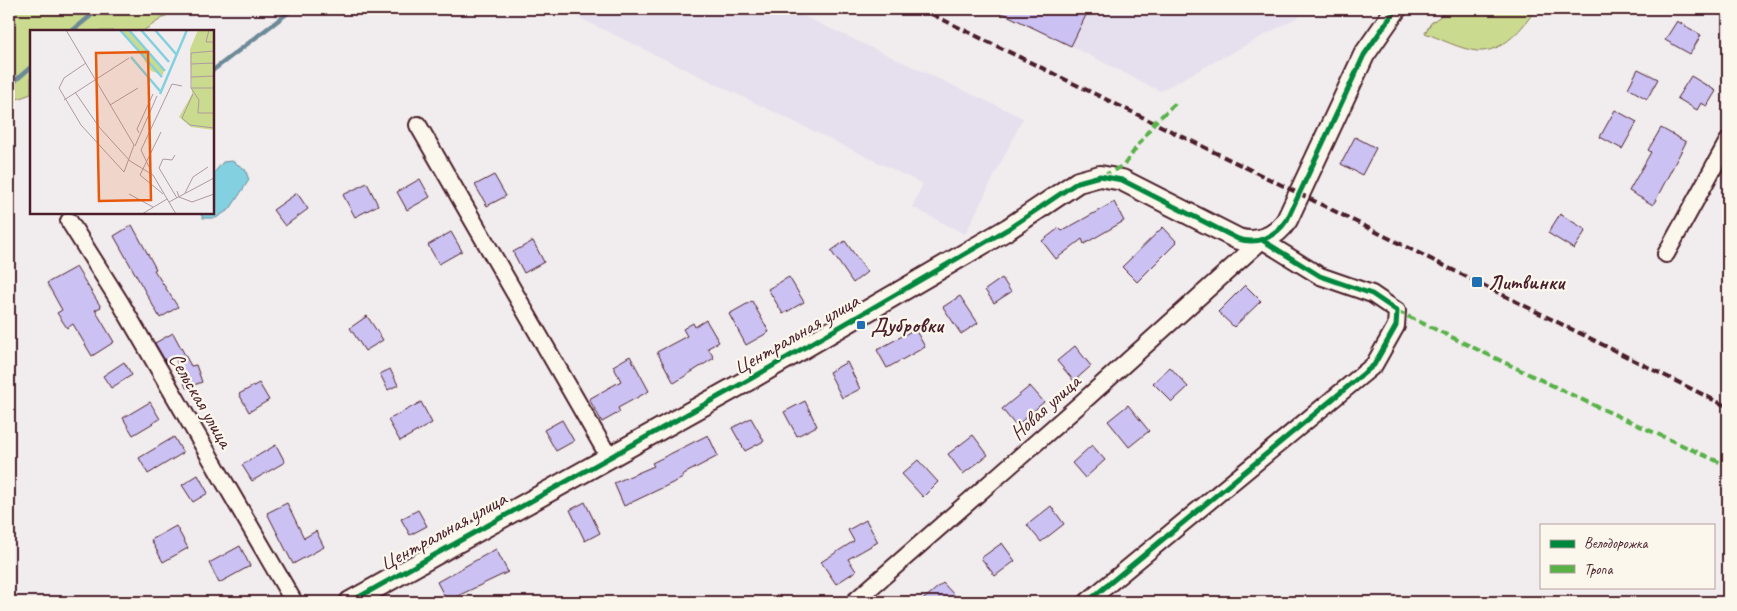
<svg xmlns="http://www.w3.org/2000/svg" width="1737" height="611" viewBox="0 0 1737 611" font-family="Caveat,sans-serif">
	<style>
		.built { fill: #e6dfee }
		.green { fill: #cada8e; stroke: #8a7c5c }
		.water { fill: #82d0e0; stroke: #6c8998 }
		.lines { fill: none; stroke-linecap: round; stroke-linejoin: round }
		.stream { stroke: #6c8998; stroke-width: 4.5 }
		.building { fill: #cbc1f2; stroke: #4a1f2b }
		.minor-casing { stroke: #4a1f2b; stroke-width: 20 }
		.tertiary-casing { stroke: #4a1f2b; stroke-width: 24 }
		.minor { stroke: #fbf7ec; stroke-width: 16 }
		.tertiary { stroke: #fbf7ec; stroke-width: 20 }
		.rail { stroke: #4a1f2b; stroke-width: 4; stroke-dasharray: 8 4; stroke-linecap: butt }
		.quiet { stroke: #57b146; stroke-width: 4; stroke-dasharray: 8 4; stroke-linecap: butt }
		.cycleway-casing { stroke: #fbf7ec; stroke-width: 8 }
		.cycleway { stroke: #00873e; stroke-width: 5 }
		.poi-dot { fill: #1f6fb2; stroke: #fbf7ec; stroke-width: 2 }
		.labels { text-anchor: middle; stroke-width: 4.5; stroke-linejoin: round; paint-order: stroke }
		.poi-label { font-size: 21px; font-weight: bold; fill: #4a1f2b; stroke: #fbf7ec; text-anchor: start }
		.street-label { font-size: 21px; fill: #4a1f2b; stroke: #fbf7ec }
		.inset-river { fill: none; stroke: #82d0e0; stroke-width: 2.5 }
		.inset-road { fill: none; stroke: #ae9a9f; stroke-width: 1 }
		.view { fill: #e8590c; fill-opacity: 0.15; stroke: #e8590c; stroke-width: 2.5 }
		.inset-edge { fill: none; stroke: #4a1f2b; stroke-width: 2.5 }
	</style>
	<rect width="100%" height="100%" fill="#f1eced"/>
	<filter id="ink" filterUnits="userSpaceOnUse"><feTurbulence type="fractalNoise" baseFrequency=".02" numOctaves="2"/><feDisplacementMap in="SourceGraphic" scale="10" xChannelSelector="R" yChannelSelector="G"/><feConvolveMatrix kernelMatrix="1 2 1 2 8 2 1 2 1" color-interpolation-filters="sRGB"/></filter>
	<g filter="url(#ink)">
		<g class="built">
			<path d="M561 9H788L1023 118 965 234 912 207 923 184Z"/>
			<path d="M998 9H1313L1160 91Z"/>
		</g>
		<g class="green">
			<path d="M9 9H176L143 31H31V94L9 102Z"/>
			<path d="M1450 9H1536C1523 27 1504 53 1477 51 1460 49 1441 39 1425 33L1431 23Z"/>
		</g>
		<path class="water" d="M232 161 245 169 249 180 230 209 216 218H203L200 213 212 212 213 174 223 162Z"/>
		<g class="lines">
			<g class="stream">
				<path d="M72 31 99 9"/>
				<path d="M212 71 293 9"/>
				<path d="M9 86 31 67"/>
			</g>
		</g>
		<g class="building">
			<path d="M994 9H1089L1071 46Z"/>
			<path d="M1677 21 1701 35 1690 54 1665 40Z"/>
			<path d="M1638 69 1658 79 1647 99 1628 88Z"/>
			<path d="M1691 76 1716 91 1707 106 1701 103 1697 110 1677 98Z"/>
			<path d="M1615 110 1637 122 1622 149 1600 137Z"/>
			<path d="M1661 128 1686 142 1653 205 1629 191 1651 152 1648 150Z"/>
			<path d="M1355 137 1376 148 1362 175 1341 164Z"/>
			<path d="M494 175 506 196 487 206 475 185Z"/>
			<path d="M420 179 430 197 407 210 397 192Z"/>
			<path d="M367 183 378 205 355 217 343 195Z"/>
			<path d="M297 193 308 209 285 226 273 210Z"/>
			<path d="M1114 202 1124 221 1084 244 1082 239 1056 259 1042 241 1059 228 1062 231Z"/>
			<path d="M1560 214 1586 230 1574 249 1548 233Z"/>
			<path d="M132 225 156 269 154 270 178 307 160 318 114 236Z"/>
			<path d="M1163 227 1177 242 1137 282 1122 267Z"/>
			<path d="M451 232 462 251 439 264 428 245Z"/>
			<path d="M533 241 544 262 524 273 513 252Z"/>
			<path d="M845 241 867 272 853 283 831 251Z"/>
			<path d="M76 267 101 307 95 310 114 342 92 356 73 324 67 328 57 313 62 310 47 283Z"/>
			<path d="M789 277 804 302 783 314 768 289Z"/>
			<path d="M1002 278 1011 292 994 303 985 290Z"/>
			<path d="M1245 285 1261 301 1234 327 1218 312Z"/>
			<path d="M960 296 978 323 961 334 943 307Z"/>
			<path d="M752 301 769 332 746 345 729 314Z"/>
			<path d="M367 316 383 340 365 351 350 328Z"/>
			<path d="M706 320 719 342 708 348 714 358 674 383 657 352 687 336 683 329 693 323 695 327Z"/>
			<path d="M915 329 925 347 887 368 877 350Z"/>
			<path d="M173 333 191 366 196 365 202 382 186 388 175 357 166 362 155 343Z"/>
			<path d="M1075 346 1091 366 1074 381 1057 361Z"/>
			<path d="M630 356 649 391 618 408 620 412 602 422 589 399 621 381 613 366Z"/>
			<path d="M124 362 132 375 111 388 103 376Z"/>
			<path d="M847 362 860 389 842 398 829 372Z"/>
			<path d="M1170 367 1188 387 1172 402 1153 383Z"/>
			<path d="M390 369 398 385 388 390 380 374Z"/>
			<path d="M259 383 269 400 249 412 239 394Z"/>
			<path d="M1030 386 1044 402 1016 426 1002 409Z"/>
			<path d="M805 401 817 426 797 436 784 412Z"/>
			<path d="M150 402 160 419 133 435 123 418Z"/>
			<path d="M421 402 432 423 400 441 388 420Z"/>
			<path d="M1128 405 1149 431 1129 447 1108 421Z"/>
			<path d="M751 418 764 441 745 451 732 428Z"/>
			<path d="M562 420 574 441 556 451 544 430Z"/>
			<path d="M708 435 718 456 682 475 683 478 624 506 614 483 654 466 652 463Z"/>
			<path d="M973 435 988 455 963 474 948 454Z"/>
			<path d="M174 437 183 453 148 474 139 458Z"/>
			<path d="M276 445 285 462 252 481 242 465Z"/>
			<path d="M1092 445 1105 460 1085 478 1072 463Z"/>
			<path d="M918 460 938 482 923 497 902 474Z"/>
			<path d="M198 475 208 493 193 502 182 485Z"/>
			<path d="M585 502 600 533 585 541 570 510Z"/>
			<path d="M287 503 304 538 316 531 324 547 293 564 267 513Z"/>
			<path d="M1051 506 1064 524 1041 542 1027 525Z"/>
			<path d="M418 510 427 526 410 535 401 519Z"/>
			<path d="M866 520 878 542 848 559 856 571 836 584 821 562 854 541 848 530Z"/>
			<path d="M176 526 188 548 163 562 151 540Z"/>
			<path d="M1002 543 1015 561 995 576 981 558Z"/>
			<path d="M240 546 250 566 219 583 209 563Z"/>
			<path d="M496 549 508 572 447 601 437 582Z"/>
			<path d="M943 583 956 597 949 602H920Z"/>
		</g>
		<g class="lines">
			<defs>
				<g id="minor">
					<path d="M418 125 609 457"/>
					<path d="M69 221 120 302 294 602"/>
					<path d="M1666 254 1728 141"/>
					<path d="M854 602 1078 406 1262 240 1320 276 1372 294 1397 311 1396 326 1374 365 1087 602"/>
				</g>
				<path id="tertiary" d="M350 602 752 378 1008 229 1078 182 1100 176 1122 180 1238 239C1258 245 1276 237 1287 220L1364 55 1396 9"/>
			</defs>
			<use href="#minor" class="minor-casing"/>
			<use href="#tertiary" class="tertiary-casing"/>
			<use href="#minor" class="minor"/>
			<use href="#tertiary" class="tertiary"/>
			<path class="rail" d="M921 9 1300 194 1728 407"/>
			<g class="quiet">
				<path d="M1103 176 1124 165 1154 123 1178 101"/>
				<path d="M1397 311 1589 403 1728 466"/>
			</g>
			<defs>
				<g id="cycleway">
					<path d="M350 602 752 378 1008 229 1078 182 1100 176 1122 180 1238 239C1258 245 1276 237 1287 220L1364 55 1396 9"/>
					<path d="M1087 602 1374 365 1396 326 1397 311 1372 294 1320 276 1262 240"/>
				</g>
			</defs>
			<use href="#cycleway" class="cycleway-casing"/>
			<use href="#cycleway" class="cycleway"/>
		</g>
	</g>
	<g class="poi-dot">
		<rect x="1471" y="276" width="12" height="12" rx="2.5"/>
		<rect x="856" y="320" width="10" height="10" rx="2.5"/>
	</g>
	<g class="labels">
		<g class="poi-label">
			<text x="1488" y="289">Литвинки</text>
			<text x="871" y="332">Дубровки</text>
		</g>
		<g class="street-label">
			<text transform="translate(796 334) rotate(-30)" y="7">Центральная улица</text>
			<text transform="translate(201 400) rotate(60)" y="7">Сельская улица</text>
			<text transform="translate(1045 407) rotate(-42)" y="7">Новая улица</text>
			<text transform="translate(443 531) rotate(-29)" y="7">Центральная улица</text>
		</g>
	</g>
	<g transform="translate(30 30)">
		<rect width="184" height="184" fill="#f1eced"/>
		<path d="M90 0H99L134 39 133 45 121 41 108 20ZM168 0H184V100L161 97 149 87 162 64 160 19Z" fill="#cada8e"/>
		<path class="inset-river" d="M90 0 132 47M99 0 135 41M111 0 139 32M125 0 146 24M101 27 130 61M130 64 157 0"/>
		<path class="inset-road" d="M36 0 104 115 94 142 51 95 29 58 34 48 56 33M179 0 176 12H184M184 21 161 23V58L169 70 168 83H184M161 34 184 33M161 47 184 46M161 58H184M45 62 69 97 100 131 123 145 146 184M163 64 152 88 160 95 184 98M34 70 99 28M80 75 108 58M131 102 110 145 133 164M109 103 107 99 123 64M105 116 127 66M145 125 142 130 133 129 129 138 147 168M121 141 111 120 142 54 152 56M147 161 149 167 162 172 184 164M155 163 163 147 178 137M99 164 123 177M139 172 184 148M112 184 137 169"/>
		<path class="view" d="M118 22 121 170 69 171 66 23Z"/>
		<rect width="184" height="184" class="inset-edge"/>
	</g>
	<rect width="1737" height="611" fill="none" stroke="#fbf7ec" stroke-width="30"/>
	<rect x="15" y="15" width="1707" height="581" fill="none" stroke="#4a1f2b" stroke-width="2" filter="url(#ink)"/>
	<rect x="1540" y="524" width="175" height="65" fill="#fbf7ec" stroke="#b4a19f"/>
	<rect x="1550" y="540" width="25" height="8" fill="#00873e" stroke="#b4a19f"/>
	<text x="1584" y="548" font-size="15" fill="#4a1f2b">Велодорожка</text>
	<rect x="1550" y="565" width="25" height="8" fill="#57b146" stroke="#b4a19f"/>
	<text x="1584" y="574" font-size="15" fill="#4a1f2b">Тропа</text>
</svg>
